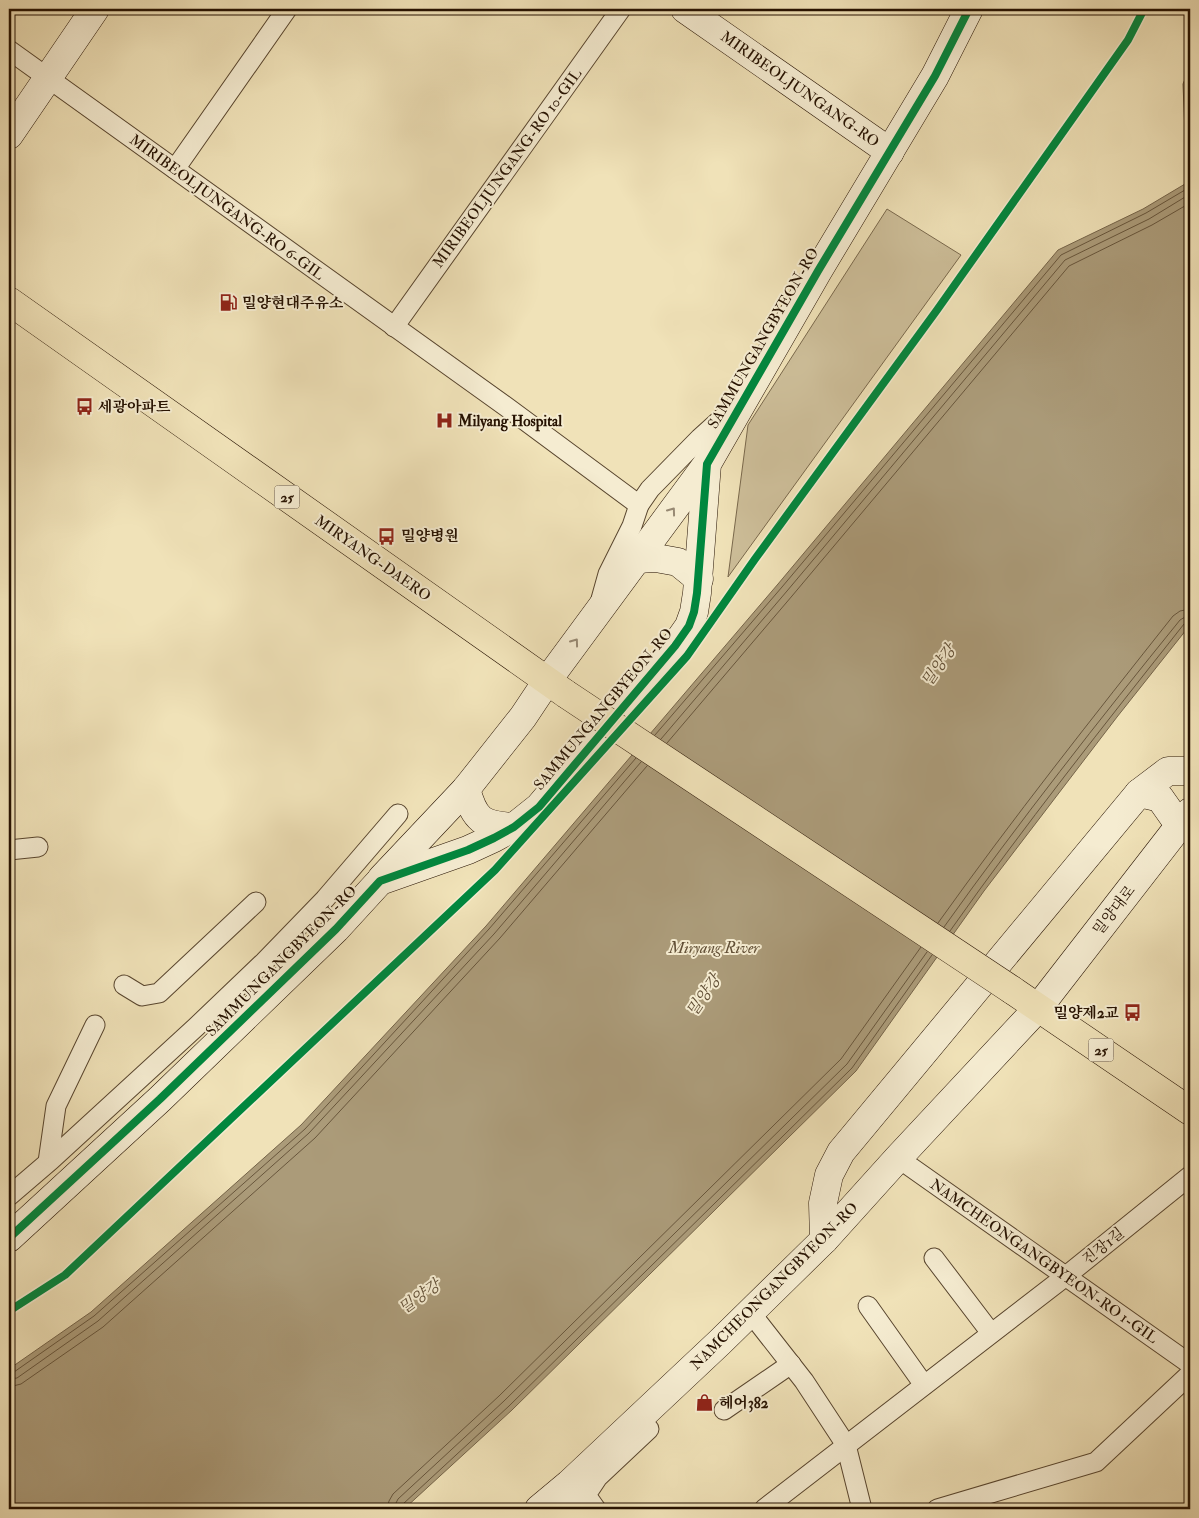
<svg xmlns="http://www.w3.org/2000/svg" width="1199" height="1518" viewBox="0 0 1199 1518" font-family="'IM FELL Double Pica','Noto Serif KR',serif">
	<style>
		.green { fill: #cdbe99; stroke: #79684c }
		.water { fill: #ab9b79; stroke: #756449 }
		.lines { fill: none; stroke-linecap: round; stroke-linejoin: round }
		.shore { stroke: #68563c; stroke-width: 1 }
		.street-casing { stroke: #58452e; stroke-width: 21 }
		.secondary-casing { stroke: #251100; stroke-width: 29 }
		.primary-casing { stroke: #251100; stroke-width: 29 }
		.street { stroke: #f5ecd1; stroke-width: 19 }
		.secondary { stroke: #f5ecd1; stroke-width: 28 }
		.primary { stroke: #f0e2b8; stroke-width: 28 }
		.primary-bridge-casing { stroke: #251100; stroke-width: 29; stroke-linecap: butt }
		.primary-bridge { stroke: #f0e2b8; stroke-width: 28 }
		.cycleway-casing { stroke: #f5ecd1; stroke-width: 11 }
		.cycleway { stroke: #00873e; stroke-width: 8 }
		.oneway { stroke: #978973 }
		.labels { text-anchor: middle; stroke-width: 4; stroke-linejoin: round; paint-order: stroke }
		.shield { fill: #f5ecd1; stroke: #63533f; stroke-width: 1 }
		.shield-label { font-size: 14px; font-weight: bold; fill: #251100 }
		.street-label { font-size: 15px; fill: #251100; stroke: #f5ecd1 }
		.poi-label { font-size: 15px; font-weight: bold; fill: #251100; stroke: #f5ecd1; text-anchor: start }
		.water-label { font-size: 16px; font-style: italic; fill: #614f36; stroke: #f5ecd1 }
	</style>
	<rect width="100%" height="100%" fill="#f0e2b8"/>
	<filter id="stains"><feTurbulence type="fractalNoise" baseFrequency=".004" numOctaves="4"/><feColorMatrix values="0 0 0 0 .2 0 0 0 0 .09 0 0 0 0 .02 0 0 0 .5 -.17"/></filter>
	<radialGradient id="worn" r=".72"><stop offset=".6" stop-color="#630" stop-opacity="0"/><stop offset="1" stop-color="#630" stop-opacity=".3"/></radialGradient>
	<path class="green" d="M887 209 961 255 728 577 748 425Z"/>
	<g class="water">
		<path d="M1190 67V156L1185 132 1183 84Z"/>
		<path d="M1190 181V625L1117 717 984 891 856 1071 512 1410 404 1509H9V1369L91 1312 301 1125 486 926 778 584 1058 250 1143 209Z"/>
	</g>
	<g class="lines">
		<g class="shore">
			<path d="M1190 79 1188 85 1190 133"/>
			<path d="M655 735 782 587 1061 255 1146 213 1190 187"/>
			<path d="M661 739 787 591 1065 260 1149 219 1190 194"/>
			<path d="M667 743 792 596 1069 266 1152 225 1190 203"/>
			<path d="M938 923C1013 818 1093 717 1173 616L1180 611 1190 609"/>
			<path d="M944 927C1019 822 1099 720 1180 620L1185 617 1190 616"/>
			<path d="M950 931C1024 826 1104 725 1184 624L1190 622"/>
			<path d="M9 1373 14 1372 94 1316 305 1129 489 929 636 758"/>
			<path d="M9 1379 17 1378 98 1321 309 1133 494 934 641 762"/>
			<path d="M9 1387 21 1384 103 1327 315 1138 500 938 647 766"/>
			<path d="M387 1509 389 1501 393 1494 499 1396 841 1059 921 947"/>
			<path d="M395 1509 396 1503 398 1499 504 1401 847 1064 927 952"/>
			<path d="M401 1509 403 1504 509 1406 852 1068 932 955"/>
		</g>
		<defs>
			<g id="street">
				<path d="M9 50 508 408 639 505"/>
				<path d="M175 169 287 9"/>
				<path d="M394 327 621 9"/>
				<path d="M601 599 608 574 632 526 639 505 650 489 700 438 731 410"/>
				<path d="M9 850 38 847"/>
				<path d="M124 985 142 996 159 993 256 902"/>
				<path d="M898 1158 1190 1364"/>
				<path d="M48 1162 56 1106 95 1025"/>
				<path d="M9 1196 51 1160 196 1027 264 962 325 899 398 814"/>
				<path d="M934 1258 991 1333"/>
				<path d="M868 1306 924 1385"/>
				<path d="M750 1312 804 1381 846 1445 862 1509"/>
				<path d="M724 1410 791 1364"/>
				<path d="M569 1484 575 1509"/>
				<path d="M596 1509 586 1495 598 1477 649 1429"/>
				<path d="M764 1509 1066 1276 1190 1176"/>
				<path d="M937 1509 1096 1462 1190 1374"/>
			</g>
			<g id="secondary">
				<path d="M685 9 890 152"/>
				<path d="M9 135 95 9"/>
				<path d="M636 559 656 558 678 562 699 579"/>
				<path d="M466 789C475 821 482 825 514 827"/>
				<path d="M1139 793 1160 798 1179 825"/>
				<path d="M382 878 466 789 523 717 547 681 707 464"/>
				<path d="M9 1238 160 1099 336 929 380 881 468 850 494 838 514 827 539 807 675 646 689 626 694 612 697 593 707 464 818 271 935 76 969 9"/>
				<path d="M824 1240 823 1203 829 1175 841 1152 1139 793 1168 771H1190"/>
				<path d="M539 1509 569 1484 720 1342 824 1240 898 1158 1038 1008 1190 812"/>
			</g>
			<g id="primary">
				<path d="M9 301 566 694"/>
				<path d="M1012 990 1190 1111"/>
			</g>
		</defs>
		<use href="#street" class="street-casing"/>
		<use href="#secondary" class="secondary-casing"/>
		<use href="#primary" class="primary-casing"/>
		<use href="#street" class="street"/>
		<use href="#secondary" class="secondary"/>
		<use href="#primary" class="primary"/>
		<defs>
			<path id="primary-bridge" d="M566 694 1012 990"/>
		</defs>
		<use href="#primary-bridge" class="primary-bridge-casing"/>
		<use href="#primary-bridge" class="primary-bridge"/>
		<defs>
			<g id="cycleway">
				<path d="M9 1238 160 1099 336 929 380 881 468 850 494 838 514 827 539 807 675 646 689 626 694 612 697 593 707 464 818 271 935 76 969 9"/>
				<path d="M9 1311 65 1275 495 870 687 656 755 559 937 310 1128 40 1144 9"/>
			</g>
		</defs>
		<use href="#cycleway" class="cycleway-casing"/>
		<use href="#cycleway" class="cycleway"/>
	</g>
	<defs><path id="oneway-chevron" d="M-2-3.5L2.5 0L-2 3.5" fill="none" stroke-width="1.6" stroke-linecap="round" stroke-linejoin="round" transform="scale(1.25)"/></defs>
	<g class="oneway">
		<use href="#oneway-chevron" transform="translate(672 511) rotate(-54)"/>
		<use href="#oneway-chevron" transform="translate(575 642) rotate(-54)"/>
	</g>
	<defs>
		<symbol id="fuel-bare" viewBox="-9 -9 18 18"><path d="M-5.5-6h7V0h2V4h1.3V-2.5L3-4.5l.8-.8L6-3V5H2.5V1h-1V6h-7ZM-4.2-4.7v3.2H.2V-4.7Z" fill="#8f2418" stroke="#f5ecd1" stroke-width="2.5" paint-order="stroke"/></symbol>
		<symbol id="bus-bare" viewBox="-9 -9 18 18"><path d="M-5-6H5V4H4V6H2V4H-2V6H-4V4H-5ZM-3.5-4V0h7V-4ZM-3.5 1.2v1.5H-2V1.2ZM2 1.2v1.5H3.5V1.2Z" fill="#8f2418" stroke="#f5ecd1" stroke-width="2.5" paint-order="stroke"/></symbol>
		<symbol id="hospital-bare" viewBox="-9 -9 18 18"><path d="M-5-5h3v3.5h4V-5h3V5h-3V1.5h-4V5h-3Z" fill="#8f2418" stroke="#f5ecd1" stroke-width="2.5" paint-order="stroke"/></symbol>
		<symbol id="shop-bare" viewBox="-9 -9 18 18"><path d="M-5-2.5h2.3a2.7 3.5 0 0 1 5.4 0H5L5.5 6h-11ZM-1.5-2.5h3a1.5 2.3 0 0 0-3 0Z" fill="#8f2418" stroke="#f5ecd1" stroke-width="2.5" paint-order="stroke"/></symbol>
	</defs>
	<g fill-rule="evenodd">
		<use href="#fuel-bare" x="216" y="290" width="25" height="25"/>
		<use href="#bus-bare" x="72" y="394" width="25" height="25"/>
		<use href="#hospital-bare" x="432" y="408" width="25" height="25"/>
		<use href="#bus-bare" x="374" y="524" width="25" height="25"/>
		<use href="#bus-bare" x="1120" y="1000" width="25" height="25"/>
		<use href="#shop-bare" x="692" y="1390" width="25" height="25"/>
	</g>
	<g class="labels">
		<g class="shield">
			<rect x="274.5" y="485.5" width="25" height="23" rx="4"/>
			<rect x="1088.5" y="1038.5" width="25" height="23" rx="4"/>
		</g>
		<g class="shield-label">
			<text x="287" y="502">25</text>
			<text x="1101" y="1055">25</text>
		</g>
		<g class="street-label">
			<text transform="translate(800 89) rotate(35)" y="5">MIRIBEOLJUNGANG-RO</text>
			<text transform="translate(507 168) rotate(-54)" y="5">MIRIBEOLJUNGANG-RO 10-GIL</text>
			<text transform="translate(227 207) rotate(36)" y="5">MIRIBEOLJUNGANG-RO 6-GIL</text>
			<text transform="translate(763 338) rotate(-60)" y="5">SAMMUNGANGBYEON-RO</text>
			<text transform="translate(373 558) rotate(35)" y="5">MIRYANG-DAERO</text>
			<text transform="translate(603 709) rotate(-50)" y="5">SAMMUNGANGBYEON-RO</text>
			<text transform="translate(1114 910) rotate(-52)" y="5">밀양대로</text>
			<text transform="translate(281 961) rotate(-45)" y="5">SAMMUNGANGBYEON-RO</text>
			<text transform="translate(1103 1246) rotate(-39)" y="5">진장1길</text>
			<text transform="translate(1044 1261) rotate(35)" y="5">NAMCHEONGANGBYEON-RO 1-GIL</text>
			<text transform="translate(774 1286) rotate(-45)" y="5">NAMCHEONGANGBYEON-RO</text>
		</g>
		<g class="poi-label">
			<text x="242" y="308">밀양현대주유소</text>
			<text x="98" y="412">세광아파트</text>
			<text x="458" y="426">Milyang Hospital</text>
			<text x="401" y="541">밀양병원</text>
			<text x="1119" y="1018" text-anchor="end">밀양제2교</text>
			<text x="719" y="1408">헤어382</text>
		</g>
		<g class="water-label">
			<text transform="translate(938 665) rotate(-55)" y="6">밀양강</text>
			<text x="714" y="953">Miryang River</text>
			<text transform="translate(703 995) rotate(-55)" y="6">밀양강</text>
			<text transform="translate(419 1296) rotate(-35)" y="6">밀양강</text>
		</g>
	</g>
	<rect width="1199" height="1518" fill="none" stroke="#f0e2b8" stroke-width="30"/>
	<rect x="10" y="10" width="1179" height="1498" fill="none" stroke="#251100" stroke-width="2.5"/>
	<rect x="15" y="15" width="1169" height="1488" fill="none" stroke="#251100"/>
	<rect width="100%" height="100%" filter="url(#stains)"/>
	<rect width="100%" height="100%" fill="url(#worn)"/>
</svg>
